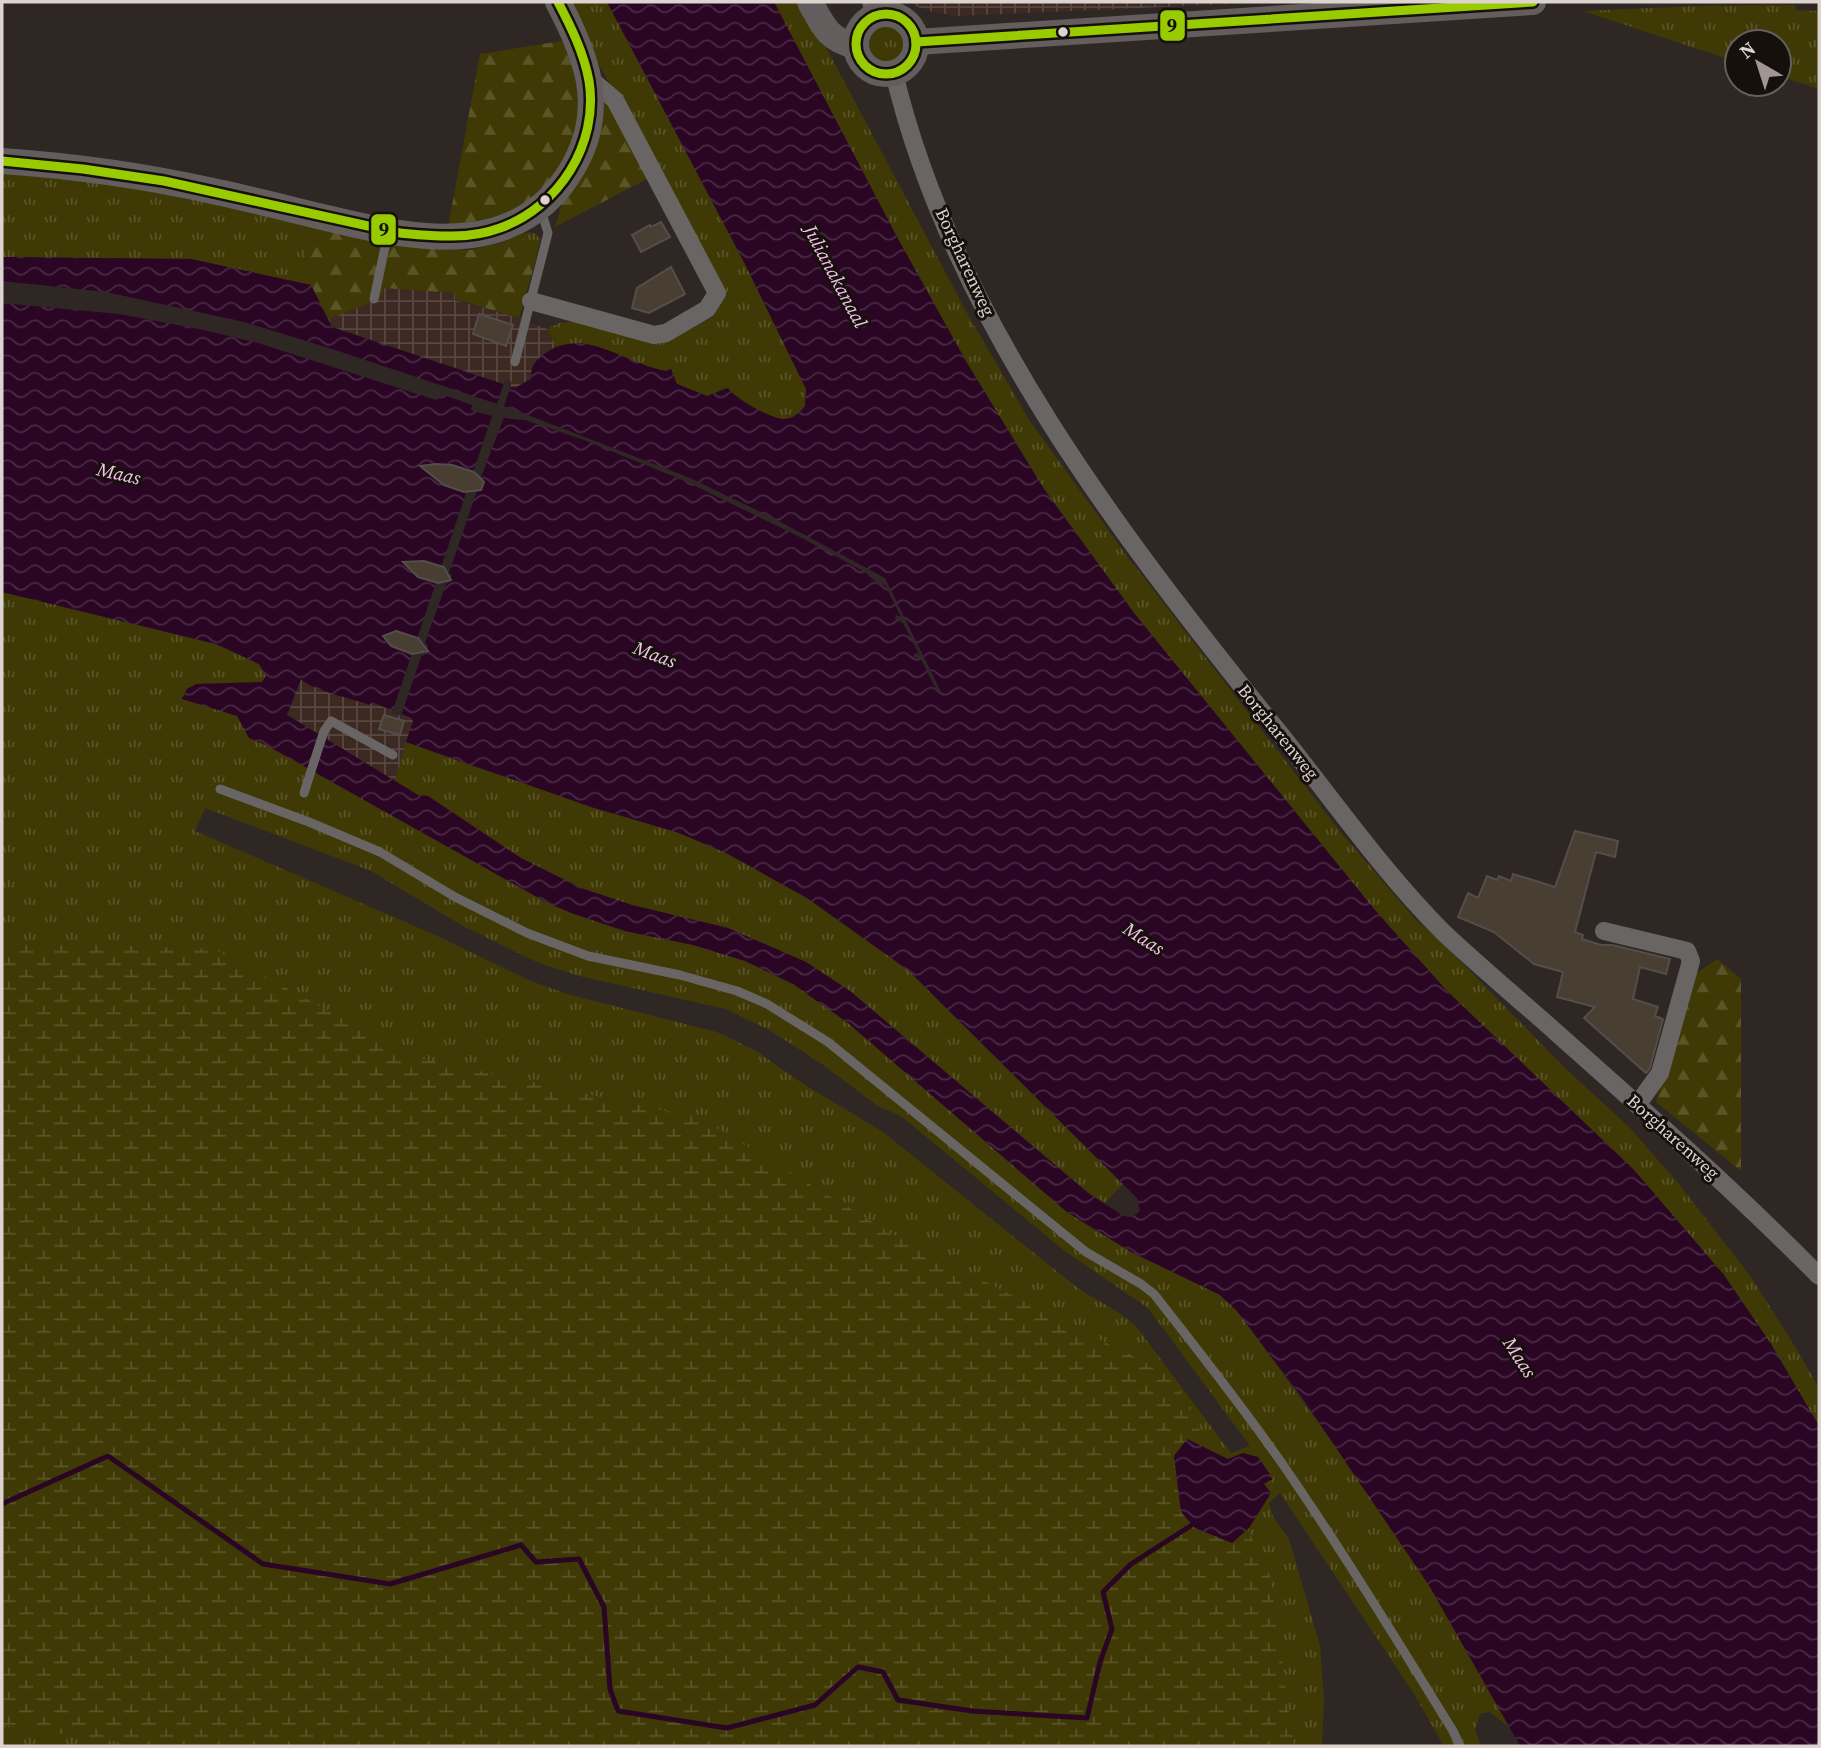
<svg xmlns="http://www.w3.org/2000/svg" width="1821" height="1748" viewBox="0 0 1821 1748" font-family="'Source Serif 4',serif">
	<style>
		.industrial { fill: url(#industrial-grid) }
		.grass { fill: url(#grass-tufts); fill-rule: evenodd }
		.forest { fill: url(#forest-firs) }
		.wetland { fill: url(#wetland-marsh) }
		.water { fill: url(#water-waves); fill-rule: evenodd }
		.pier { fill: #2f2724 }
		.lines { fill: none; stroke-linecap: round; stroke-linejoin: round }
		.stream { stroke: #2a0524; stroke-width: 5 }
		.building { fill: #483e32; stroke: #544e4b; stroke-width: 2 }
		.lane { stroke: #696565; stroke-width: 9 }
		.street { stroke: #696565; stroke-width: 18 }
		.secondary { stroke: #635e5d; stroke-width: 26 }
		.bus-1-casing { stroke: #16100d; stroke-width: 14 }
		.bus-1 { stroke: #9c0; stroke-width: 9 }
		.bus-dot { fill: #ddd3cf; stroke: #16100d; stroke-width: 2.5 }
		.labels { text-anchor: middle; stroke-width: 6; stroke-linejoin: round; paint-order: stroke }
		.street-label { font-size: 18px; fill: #ddd3cf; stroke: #16100d }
		.water-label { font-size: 19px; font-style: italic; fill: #f6c2eb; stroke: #16100d }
		.line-badge { stroke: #16100d; stroke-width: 2.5 }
		.pale-badge-label { font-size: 19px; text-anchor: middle; font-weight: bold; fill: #111 }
	</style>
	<defs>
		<pattern id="industrial-grid" width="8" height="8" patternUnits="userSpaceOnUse" patternTransform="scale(1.75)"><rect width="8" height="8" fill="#3c2922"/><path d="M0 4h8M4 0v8" fill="none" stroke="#584741"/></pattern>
		<pattern id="grass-tufts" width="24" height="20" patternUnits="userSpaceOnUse" patternTransform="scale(1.75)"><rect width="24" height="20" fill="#3f3905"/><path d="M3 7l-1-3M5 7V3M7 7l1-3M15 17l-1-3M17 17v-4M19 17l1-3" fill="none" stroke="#5a5528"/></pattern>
		<pattern id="forest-firs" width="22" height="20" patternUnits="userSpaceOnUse" patternTransform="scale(1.75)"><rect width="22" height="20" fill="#3f3905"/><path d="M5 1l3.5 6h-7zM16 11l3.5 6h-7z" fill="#5a5528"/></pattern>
		<pattern id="wetland-marsh" width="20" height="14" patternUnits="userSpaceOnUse" patternTransform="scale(1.75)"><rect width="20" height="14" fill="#3f3905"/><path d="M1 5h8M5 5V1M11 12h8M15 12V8" fill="none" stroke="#5a5528"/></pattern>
		<pattern id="water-waves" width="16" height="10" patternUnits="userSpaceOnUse" patternTransform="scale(1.75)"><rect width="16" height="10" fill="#2a0524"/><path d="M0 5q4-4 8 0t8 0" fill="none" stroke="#482943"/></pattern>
	</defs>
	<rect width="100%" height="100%" fill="#2f2724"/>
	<g class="industrial">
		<path d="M909 2H1272L957 16 933 12 918 7Z"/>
		<path d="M384 288 455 293V300L519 318 547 329 556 346 534 364 531 374 533 378 515 389 332 327 328 319 369 303 371 299Z"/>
		<path d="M301 679 333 692 370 704 371 702 411 718 413 721 395 781 287 714Z"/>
	</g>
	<g class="grass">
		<path d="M568 2H607L745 264 806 389 805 406C799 413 791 420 781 419 764 416 737 398 724 388L708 396 677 384 671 369 666 371 655 369 582 343 556 346 547 329 559 323 579 321 669 341 713 317 725 297 656 166 596 59Z"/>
		<path d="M774 2H802L967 313 1028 418 1124 552 1342 834 1417 921 1439 939 1563 1066 1629 1127 1679 1184 1751 1277 1799 1353 1819 1388V1426L1771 1344 1724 1275 1634 1170 1446 990 1374 909 1134 613 1044 489 967 363 897 237Z"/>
		<path d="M1795 5 1796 10 1819 11V89L1779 76V42H1737V62L1583 11 1696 6Z"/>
		<circle cx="886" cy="44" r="20"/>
		<path d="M2 169 65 175 300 221 311 285 191 259 2 257Z"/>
		<path d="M529 232 536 234 540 239 536 259C527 252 524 246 522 234Z"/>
		<path d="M2 592 216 644 259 664 266 676 262 682 196 684 182 698 237 716 250 738 268 746 546 902 571 913 625 931 693 945 745 961 793 984 848 1023 1067 1212 1100 1233 1215 1291 1237 1311 1339 1451 1430 1587 1510 1728 1490 1712 1480 1714 1475 1730 1481 1746H1444L1414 1694 1280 1493 1269 1503 1273 1517 1289 1539 1320 1646 1324 1699 1322 1746H2ZM205 808 371 871 463 926 539 963 579 976 726 1009 771 1031 822 1064 878 1106 901 1116 1066 1252 1148 1308 1250 1446 1231 1453 1135 1325C1118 1310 1098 1301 1079 1289L883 1132 805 1085 756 1051 717 1032 567 994 531 981 433 934 195 831Z"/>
		<path d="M406 742 478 768 679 833 726 853 807 898 908 970 1123 1184 1105 1203 1089 1193 850 991 806 962 728 928 632 905 581 888 521 858 428 796 418 795 395 781Z"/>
	</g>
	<g class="forest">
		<path d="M568 40 581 108 572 147 545 188 514 213 448 227 480 54Z"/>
		<path d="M609 102 649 178 555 227 562 203 581 179 591 157 603 103Z"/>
		<path d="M300 221 438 249 470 250 501 243 522 234 527 251 536 259 519 318 455 299V293L384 288 380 300 371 299 370 303 328 319 311 285Z"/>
		<path d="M1717 959 1741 979V1171L1656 1102 1691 977Z"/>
	</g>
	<path class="wetland" d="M2 941 214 949 414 1057 700 1118 901 1239 1174 1377 1270 1576 1294 1746H142L2 1725Z"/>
	<g class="water">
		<path d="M607 2H774L897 237 967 363 1044 489 1134 613 1374 909 1446 990 1634 1170 1724 1275 1771 1344 1819 1426V1746H1520L1430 1587 1301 1396 1237 1311 1220 1295 1131 1252 1067 1212 848 1023 793 984 745 961 693 945 625 931 571 913 546 902 268 746 249 738 237 716 182 699 187 689 196 684 262 682 266 676 259 664 216 644 2 592V303L119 314 199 329 258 343 436 400 444 395 472 405 471 410C489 416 506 419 525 420L584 440 685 481 804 539 865 572 878 584 885 585 901 617 896 615 895 619 903 623 919 654 915 653 913 657 921 659 938 693 941 692 885 578 775 519 690 478 515 410 329 348 244 322 106 292 2 281V257L191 259 311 285 332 327 515 388 532 378C529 369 535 361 543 355 583 324 624 364 666 371L671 369 677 384 707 396 728 388C736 399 768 417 782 419 792 420 800 413 805 406L806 389 745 264ZM301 679C310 690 354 699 370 705L372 702 411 718 413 721 406 742 591 807 679 833 726 853 807 898 908 970 1137 1198 1140 1211 1132 1217 1124 1216 1089 1194 850 991 806 962 728 928 632 905 581 888 521 858 428 796 418 795 287 715Z"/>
		<path d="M1187 1439 1228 1459 1243 1453 1258 1457 1273 1479 1264 1484 1271 1493 1249 1528 1232 1543 1195 1528 1181 1512 1174 1456Z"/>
	</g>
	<g class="pier">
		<path d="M505 380 512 382 503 410 505 412 491 406 496 407Z"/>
		<path d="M493 413 505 415 480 480 484 482 480 491H477L449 573 452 575 450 582 446 584 425 643 428 646 426 653 422 654 401 716 392 713Z"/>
	</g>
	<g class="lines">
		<path class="stream" d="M2 1504 108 1456 263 1564 390 1584 521 1545 536 1562 579 1559 604 1607 610 1689 618 1711 727 1728 815 1705 858 1667 883 1672 898 1700 972 1711 1087 1718 1100 1662 1112 1629 1103 1592 1131 1564 1192 1525"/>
	</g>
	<g class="building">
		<path d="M661 222 670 237 641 252 632 235 650 225 651 227Z"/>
		<path d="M671 267 685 294 649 313 632 308 637 288Z"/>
		<path d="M479 314 513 325 506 346 473 334Z"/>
		<path d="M436 464 452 465 474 472 484 482 481 490 464 492 444 485 420 466Z"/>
		<path d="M424 561 444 567 451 580 438 583 418 577 403 562Z"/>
		<path d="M396 631 418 638 428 651 412 654 391 646 383 636Z"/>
		<path d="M384 715 404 721 400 735 379 729Z"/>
		<path d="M1575 831 1618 841 1615 857 1596 852 1575 932 1583 935 1582 939 1601 945H1612L1670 959 1666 974 1640 967 1633 999 1658 1007 1655 1016 1663 1019 1650 1068 1646 1073 1584 1018 1595 1007 1557 997 1563 972 1534 964 1494 932 1458 917 1468 893 1478 898 1487 876 1497 880 1499 876 1511 881 1513 874 1555 887Z"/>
	</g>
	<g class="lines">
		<g class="lane">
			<path d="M374 299 388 233"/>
			<path d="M515 362 548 233 541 210"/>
			<path d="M220 789 309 822 380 852 455 897 527 933 588 956 680 975 737 991 767 1004 828 1042 1086 1252 1141 1284 1154 1294C1196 1348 1239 1402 1279 1459 1340 1547 1397 1640 1453 1731L1460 1746"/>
			<path d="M304 793 324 731 331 721 393 755"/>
		</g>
		<g class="street">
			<path d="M871 2 876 16"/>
			<path d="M894 73C953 321 1124 540 1281 735 1333 800 1384 873 1443 932 1480 967 1520 1000 1559 1035 1647 1113 1736 1192 1819 1276"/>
			<path d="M531 301 654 335 666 333 707 309 717 293 615 100 589 78"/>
			<path d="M1604 931 1687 951 1691 961 1660 1073 1637 1105"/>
		</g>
		<g class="secondary">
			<path d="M810 2C823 26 828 40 856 46"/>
			<circle cx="886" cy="44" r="30"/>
			<path d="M916 42 1533 2"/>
			<path d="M2 161C75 166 146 176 217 192 255 200 293 210 331 219 421 241 524 260 576 162 606 105 586 55 558 2"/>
		</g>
		<defs>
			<g id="bus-1">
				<circle cx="886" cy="44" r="30"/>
				<path d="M916 42 1533 2"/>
				<path d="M2 161 83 169 164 181 400 233C433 236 468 240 500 228 559 207 599 144 589 81 584 53 571 27 558 2"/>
			</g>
		</defs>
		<use href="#bus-1" class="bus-1-casing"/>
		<use href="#bus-1" class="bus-1"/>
	</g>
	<g class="bus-dot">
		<circle cx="1063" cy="32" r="6"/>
		<circle cx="545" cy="200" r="6"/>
	</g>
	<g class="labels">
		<g class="street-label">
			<text transform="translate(965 262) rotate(65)" y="6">Borgharenweg</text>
			<text transform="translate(1278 732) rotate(51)" y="6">Borgharenweg</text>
			<text transform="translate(1673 1137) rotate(42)" y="6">Borgharenweg</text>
		</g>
		<g class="water-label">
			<text transform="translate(836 276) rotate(62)" y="7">Julianakanaal</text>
			<text transform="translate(119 473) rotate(13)" y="7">Maas</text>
			<text transform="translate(655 654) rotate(20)" y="7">Maas</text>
			<text transform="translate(1144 938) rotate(32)" y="7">Maas</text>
			<text transform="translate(1520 1357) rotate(57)" y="7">Maas</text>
		</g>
	</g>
	<g class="line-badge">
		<rect x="1159" y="9" width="27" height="33" rx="7" fill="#9c0"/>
		<rect x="370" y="213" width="27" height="33" rx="7" fill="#9c0"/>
	</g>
	<g class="pale-badge-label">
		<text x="1172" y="32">9</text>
		<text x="384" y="236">9</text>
	</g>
	<rect width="1821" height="1748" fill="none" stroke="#ddd3cf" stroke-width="7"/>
	<g transform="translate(1758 63) rotate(321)"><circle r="33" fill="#16100d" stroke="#665e5b" stroke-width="2"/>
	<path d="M0-5L12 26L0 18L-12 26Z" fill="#a09793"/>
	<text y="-10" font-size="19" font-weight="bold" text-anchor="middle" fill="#ddd3cf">N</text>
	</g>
</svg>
